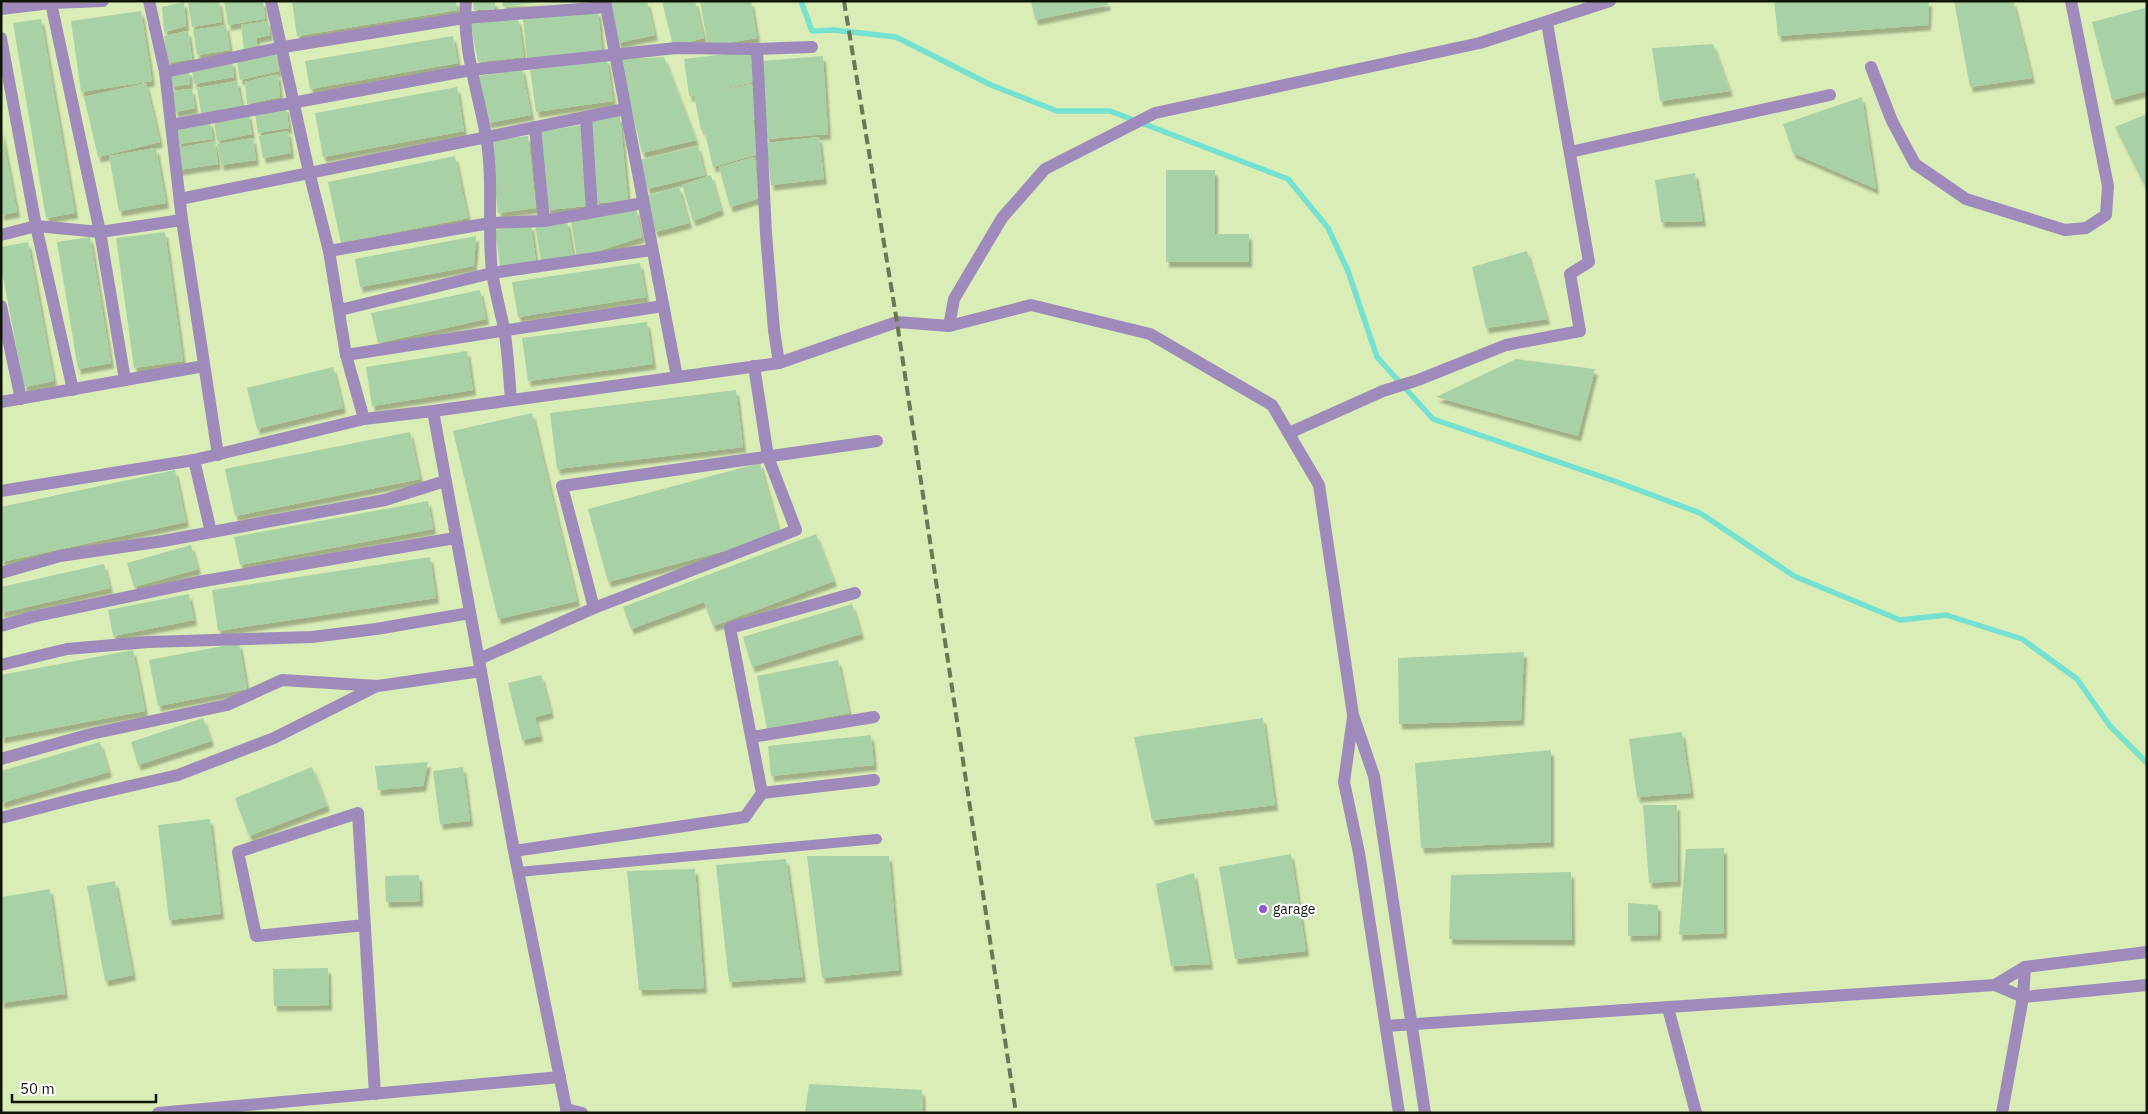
<svg xmlns="http://www.w3.org/2000/svg" width="2148" height="1114" viewBox="0 0 2148 1114" font-family="'IBM Plex Sans',sans-serif">
	<style>
		.lines { fill: none; stroke-linecap: round; stroke-linejoin: round }
		.stream { stroke: #74e1d1; stroke-width: 5.5 }
		.building { fill: #a9d1a6; filter: url(#shadow) }
		.service { stroke: #9e8bbb; stroke-width: 10 }
		.minor { stroke: #9e8bbb; stroke-width: 12 }
		.tertiary { stroke: #9e8bbb; stroke-width: 12 }
		.rail { stroke: #6a7654; stroke-width: 4; stroke-dasharray: 10 5; stroke-linecap: butt }
		.poi-dot { fill: #9058cf; stroke: #fff; stroke-width: 2 }
		.labels { text-anchor: middle; stroke-width: 4.5; stroke-linejoin: round; paint-order: stroke }
		.poi-label { font-size: 14px; fill: #0f1503; stroke: #fff; text-anchor: start }
	</style>
	<defs>
		<filter id="shadow"><feDropShadow dx="3" dy="5.5" stdDeviation="1" flood-color="#0004"/></filter>
	</defs>
	<rect width="100%" height="100%" fill="#daedb6"/>
	<g class="lines">
		<path class="stream" d="M801 1 812 31 834 30 896 37 991 85 1057 111H1110L1288 179 1328 228 1348 271 1377 357 1433 419 1617 482 1700 513 1794 576 1900 620 1946 615 2022 639 2077 679 2110 726 2147 763"/>
	</g>
	<g class="building">
		<path d="M202 1H219L222 22 192 27 188 3Z"/>
		<path d="M224 1H263L265 19 228 25Z"/>
		<path d="M456 1 457 10 297 36 292 2Z"/>
		<path d="M473 1H495V9L474 10Z"/>
		<path d="M502 1H540V2L503 7Z"/>
		<path d="M608 1H647L655 35 618 43Z"/>
		<path d="M662 1H695L704 38 673 46Z"/>
		<path d="M700 1H751L757 38 708 46Z"/>
		<path d="M1031 1H1107L1108 5 1035 20Z"/>
		<path d="M1774 1H1929L1928 25 1778 36Z"/>
		<path d="M1954 1H2013L2032 78 1970 87Z"/>
		<path d="M184 2 186 26 164 32 162 7Z"/>
		<path d="M2145 8 2147 91 2112 100 2092 22Z"/>
		<path d="M141 11 152 81 81 92 71 21Z"/>
		<path d="M598 11 602 50 527 58 523 19Z"/>
		<path d="M41 19 75 213 46 218 13 23Z"/>
		<path d="M518 19 524 57 478 62 470 21Z"/>
		<path d="M268 21 270 35 256 38 258 48 244 51 241 25Z"/>
		<path d="M226 25 230 50 197 55 193 30Z"/>
		<path d="M188 31 192 59 167 63 164 36Z"/>
		<path d="M453 36 458 63 310 89 305 61Z"/>
		<path d="M1713 44 1730 91 1660 101 1652 48Z"/>
		<path d="M752 51 754 82 698 94 752 84 758 119 753 120 758 154 713 167 704 129 701 130 694 95 689 96 684 59Z"/>
		<path d="M276 52 279 71 240 80 237 61Z"/>
		<path d="M823 56 828 134 766 139 761 61Z"/>
		<path d="M664 57 696 140 642 153 620 59Z"/>
		<path d="M607 59 613 101 536 112 530 70Z"/>
		<path d="M232 61 234 77 194 84 192 69Z"/>
		<path d="M522 68 531 115 488 123 479 76Z"/>
		<path d="M189 70 190 84 171 87 170 73Z"/>
		<path d="M278 74 280 97 247 104 245 82Z"/>
		<path d="M237 81 242 106 201 113 197 88Z"/>
		<path d="M146 83 160 142 98 157 84 97Z"/>
		<path d="M457 87 464 131 323 157 315 113Z"/>
		<path d="M192 89 195 108 175 112 171 91Z"/>
		<path d="M1862 97 1876 189 1793 153 1783 124Z"/>
		<path d="M286 107 289 128 258 133 255 113Z"/>
		<path d="M248 113 252 134 217 141 214 120Z"/>
		<path d="M2147 114V190L2115 127Z"/>
		<path d="M620 116 628 201 596 203 590 121Z"/>
		<path d="M210 121 213 139 178 144 176 126Z"/>
		<path d="M581 125 586 206 547 210 540 132Z"/>
		<path d="M1 128 17 212 1 215Z"/>
		<path d="M288 131 291 153 263 158 259 136Z"/>
		<path d="M528 136 536 208 498 213 490 140Z"/>
		<path d="M819 137 824 179 771 185 766 143Z"/>
		<path d="M253 138 256 160 221 165 217 144Z"/>
		<path d="M215 141 218 164 179 170 177 148Z"/>
		<path d="M698 146 705 175 647 189 640 160Z"/>
		<path d="M156 148 166 203 119 211 109 156Z"/>
		<path d="M455 156 468 218 341 243 328 182Z"/>
		<path d="M754 157 760 198 730 207 719 167Z"/>
		<path d="M1166 170H1215V234H1249V262H1166Z"/>
		<path d="M1695 173 1703 221 1661 222 1655 180Z"/>
		<path d="M711 175 721 210 693 221 682 185Z"/>
		<path d="M679 187 689 223 655 232 645 196Z"/>
		<path d="M636 209 642 237 577 258 571 221Z"/>
		<path d="M567 221 573 256 541 261 535 225Z"/>
		<path d="M531 225 536 262 500 266 495 230Z"/>
		<path d="M165 232 183 361 134 368 116 238Z"/>
		<path d="M476 236 474 266 360 287 355 259Z"/>
		<path d="M90 237 111 363 78 369 57 242Z"/>
		<path d="M28 242 54 381 24 387 1 266V247Z"/>
		<path d="M1527 251 1547 319 1486 328 1472 267Z"/>
		<path d="M640 263 646 297 518 317 512 282Z"/>
		<path d="M480 290 486 319 378 343 371 313Z"/>
		<path d="M647 322 653 364 528 381 522 338Z"/>
		<path d="M467 351 473 390 372 406 366 367Z"/>
		<path d="M1516 359 1595 369 1578 436 1436 397Z"/>
		<path d="M333 367 343 408 257 429 247 388Z"/>
		<path d="M736 390 743 447 557 469 550 413Z"/>
		<path d="M532 413 577 601 498 619 453 431Z"/>
		<path d="M410 432 420 479 235 516 225 469Z"/>
		<path d="M760 463 780 536 608 582 588 509Z"/>
		<path d="M175 470 186 522 1 562V507Z"/>
		<path d="M428 501 433 529 240 565 234 537Z"/>
		<path d="M816 534 834 581 713 626 704 602 631 629 623 607Z"/>
		<path d="M191 545 198 569 134 587 127 563Z"/>
		<path d="M430 557 436 598 218 631 212 590Z"/>
		<path d="M104 564 110 588 1 613V587Z"/>
		<path d="M189 594 194 620 113 636 108 610Z"/>
		<path d="M852 604 861 634 752 667 743 637Z"/>
		<path d="M239 643 247 689 158 706 149 660Z"/>
		<path d="M133 650 145 711 1 738V675Z"/>
		<path d="M1524 652 1521 720 1399 724 1398 658Z"/>
		<path d="M838 660 849 713 767 729 757 676Z"/>
		<path d="M541 675 551 713 535 717 540 736 522 740 508 683Z"/>
		<path d="M203 718 211 741 138 765 131 742Z"/>
		<path d="M1263 718 1275 805 1152 820 1134 737Z"/>
		<path d="M1682 732 1691 793 1637 797 1629 739Z"/>
		<path d="M871 735 874 765 771 776 768 746Z"/>
		<path d="M100 742 109 772 1 803V771Z"/>
		<path d="M1551 750V842L1421 848 1415 763Z"/>
		<path d="M428 762 423 786 378 790 375 766Z"/>
		<path d="M312 767 327 806 249 836 235 798Z"/>
		<path d="M463 767 470 821 440 824 433 771Z"/>
		<path d="M1643 805H1677L1678 881 1649 883Z"/>
		<path d="M210 819 221 914 169 920 158 825Z"/>
		<path d="M1724 848V933L1679 935 1686 849Z"/>
		<path d="M1291 854 1306 951 1235 959 1219 867Z"/>
		<path d="M807 856H889L899 970 822 978Z"/>
		<path d="M786 859 803 977 729 982 716 865Z"/>
		<path d="M695 869 704 988 639 990 627 871Z"/>
		<path d="M1571 872 1572 940 1449 939 1451 875Z"/>
		<path d="M1194 873 1210 964 1171 966 1156 884Z"/>
		<path d="M419 875 420 901 386 902 385 876Z"/>
		<path d="M115 881 133 975 105 981 87 886Z"/>
		<path d="M50 889 65 994 1 1003V897Z"/>
		<path d="M1628 903 1658 905V935L1628 936Z"/>
		<path d="M328 968 329 1005 274 1006 273 969Z"/>
		<path d="M809 1084 922 1090 923 1113H805Z"/>
	</g>
	<g class="lines">
		<path class="service" d="M518 872 877 839"/>
		<g class="minor">
			<path d="M149 1 165 72 182 220 218 455"/>
			<path d="M271 1 309 172 329 251 346 355 364 419"/>
			<path d="M466 1C462 48 478 91 486 136 494 181 487 227 492 272 495 291 500 310 504 328 508 352 509 376 511 400"/>
			<path d="M605 1 677 377"/>
			<path d="M51 3 100 232 125 380"/>
			<path d="M1 9 51 3 103 1"/>
			<path d="M1 38 36 226 73 390"/>
			<path d="M757 49 812 47"/>
			<path d="M1871 67 1892 121 1915 164 1966 199 2065 230 2086 228 2106 215 2108 186 2071 1"/>
			<path d="M165 72 283 47 464 18 606 7"/>
			<path d="M586 117 592 212"/>
			<path d="M171 125 471 70 676 48 757 49 766 234 774 330 779 363"/>
			<path d="M535 127 544 221"/>
			<path d="M1570 152 1830 95"/>
			<path d="M180 199 625 109"/>
			<path d="M1 235 36 226 100 232 182 220"/>
			<path d="M329 251 490 223 544 221 643 203"/>
			<path d="M1 306 21 399"/>
			<path d="M340 310 492 273 651 250"/>
			<path d="M949 326 954 299 1002 218 1045 169 1155 113 1480 43 1610 1"/>
			<path d="M346 355 663 306"/>
			<path d="M1 402 204 366"/>
			<path d="M1289 433 1383 391 1418 380 1506 345 1580 331 1570 274 1589 262 1547 23"/>
			<path d="M194 460 211 532"/>
			<path d="M1 491 194 460 364 419 433 411"/>
			<path d="M1 573 60 556 163 541 385 500 445 481"/>
			<path d="M594 608 562 486 877 441"/>
			<path d="M1 626 32 617 198 582 455 538"/>
			<path d="M479 659 594 608 796 530 768 457 754 366"/>
			<path d="M1 665 67 649 148 642 312 637 376 629 470 613"/>
			<path d="M752 737 874 717"/>
			<path d="M1 759 91 734 227 705 282 680 378 686 481 671"/>
			<path d="M762 793 874 780"/>
			<path d="M1 818 78 798 178 775 274 738 377 686"/>
			<path d="M514 851 745 817 762 793 730 628 855 593"/>
			<path d="M365 925 256 936 238 852 358 813 375 1094"/>
			<path d="M1668 1008 1696 1113"/>
			<path d="M566 1109 582 1113"/>
			<path d="M158 1113 560 1077"/>
			<path d="M2002 1113 2023 997 2025 967"/>
		</g>
		<g class="tertiary">
			<path d="M1353 717 1344 782 1359 853 1399 1113"/>
			<path d="M1995 985 2023 997 2147 985"/>
			<path d="M1386 1026 1995 985 2025 967 2147 952"/>
			<path d="M567 1113 514 851 433 411 779 363 897 322 949 326 1031 305 1150 334 1272 405 1319 485 1353 715 1374 776 1425 1113"/>
		</g>
		<path class="rail" d="M844 1 897 322 1016 1113"/>
	</g>
	<circle class="poi-dot" cx="1263" cy="909" r="5"/>
	<g class="labels">
		<g class="poi-label">
			<text x="1273" y="914">garage</text>
		</g>
	</g>
	<rect width="2148" height="1114" fill="none" stroke="#0f1503" stroke-width="5"/>
	<path d="M12 1094v8h144v-8" fill="none" stroke="#0f1503" stroke-width="2.5"/>
	<text x="20" y="1094" font-size="15" fill="#0f1503" stroke="#ffffff" stroke-width="4" paint-order="stroke">50 m</text>
</svg>
